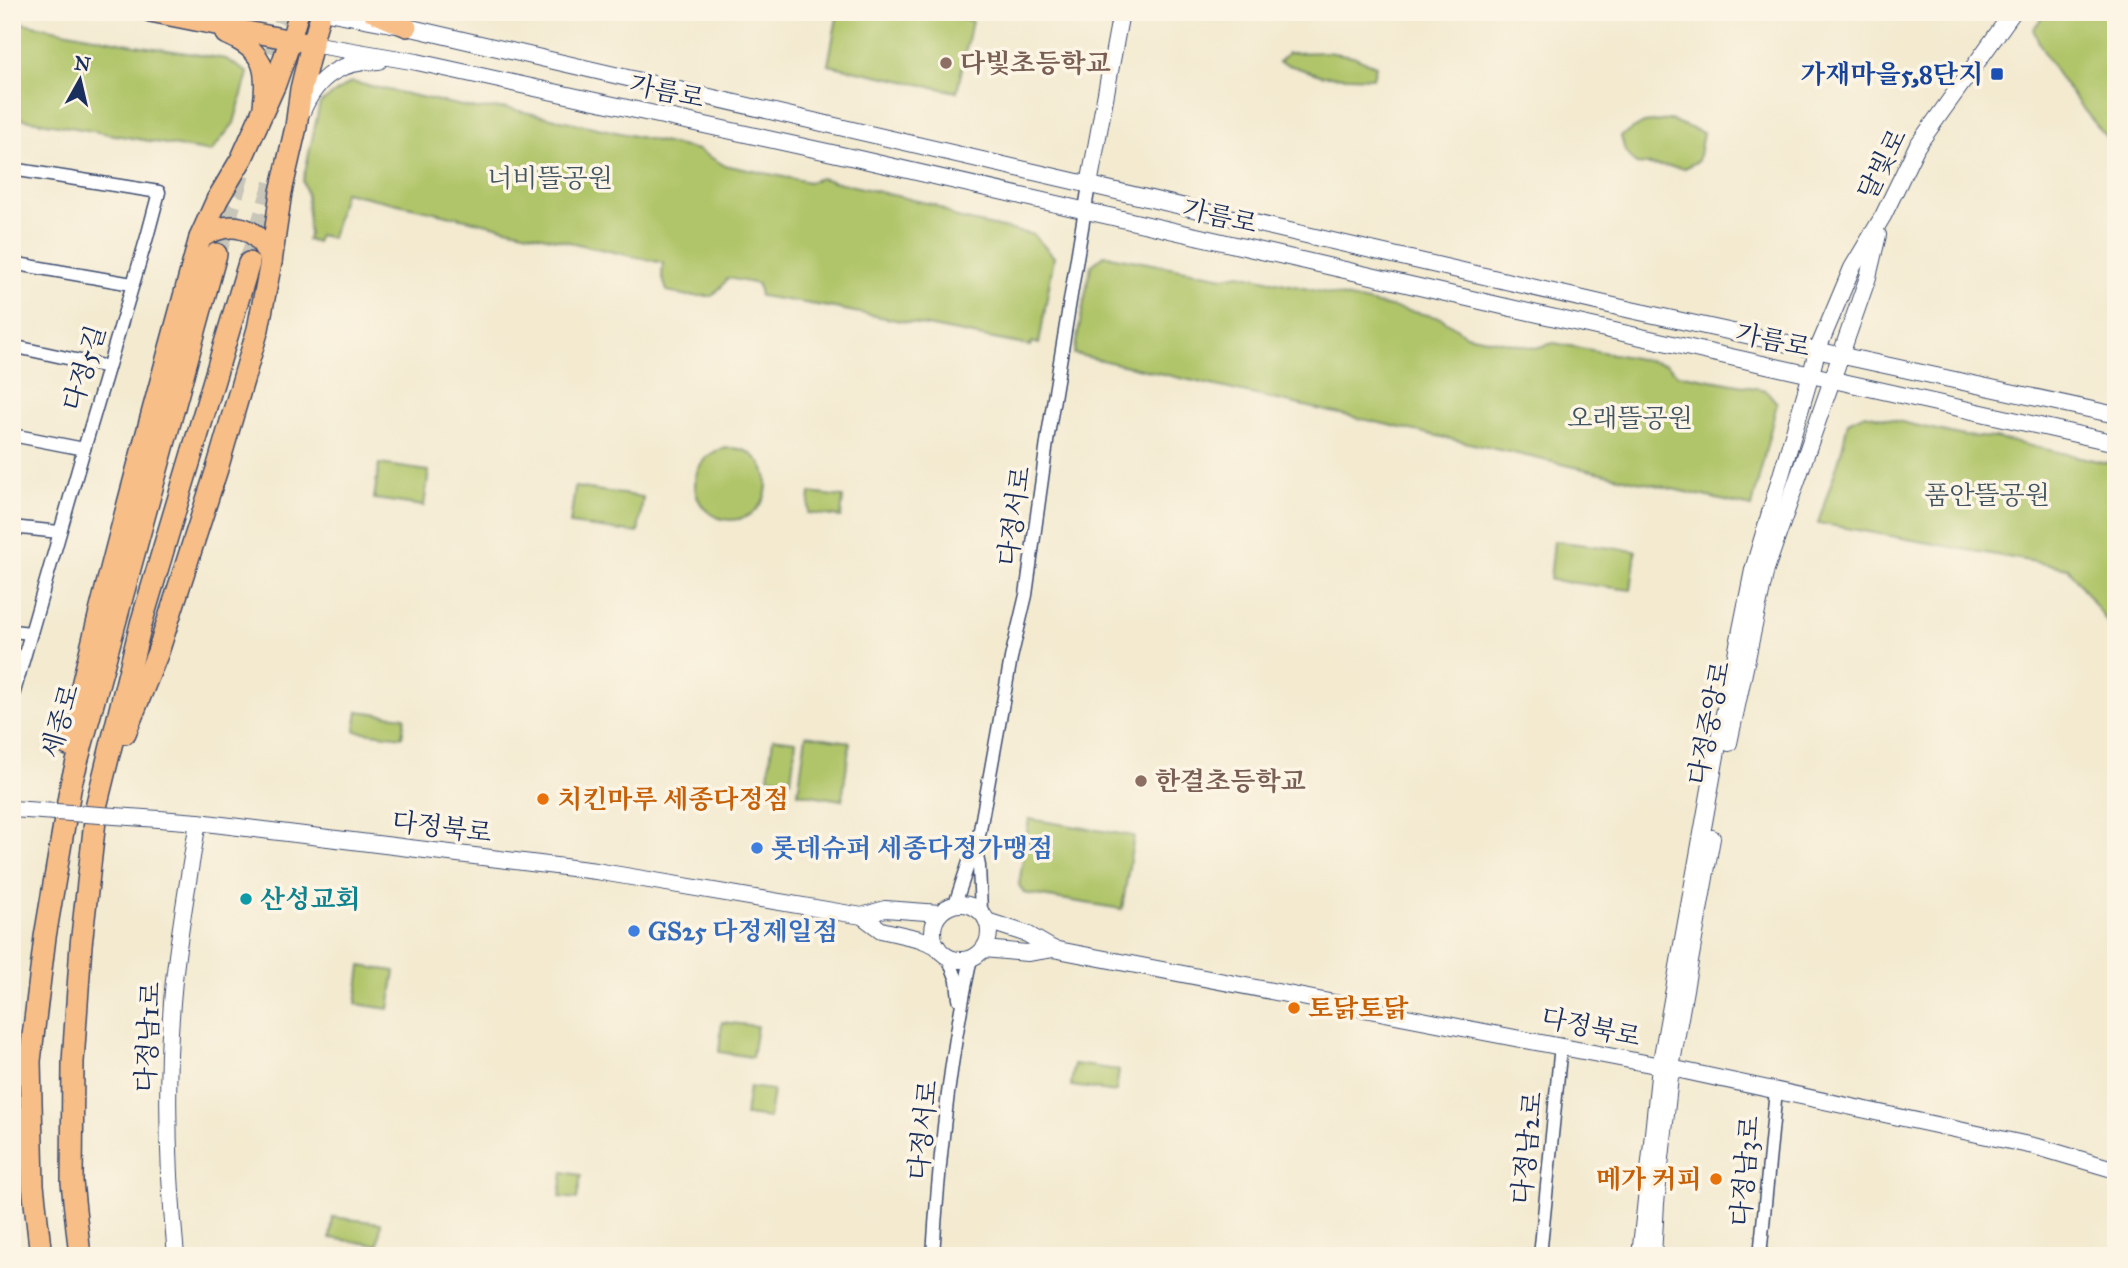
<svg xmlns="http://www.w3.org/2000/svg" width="2128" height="1268" viewBox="0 0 2128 1268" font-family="'IM FELL Great Primer','Noto Serif KR',serif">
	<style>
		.green { fill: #b0c569; stroke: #667a64; stroke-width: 2 }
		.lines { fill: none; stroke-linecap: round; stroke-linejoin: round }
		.trunk-tunnel { stroke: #c8c5b9; stroke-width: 21; stroke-dasharray: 21 10; stroke-linecap: butt }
		.minor-casing { stroke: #3b4b6f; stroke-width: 15 }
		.tertiary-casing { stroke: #3b4b6f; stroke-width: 18 }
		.primary-casing { stroke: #3b4b6f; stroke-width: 22 }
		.trunk-casing { stroke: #3b4b6f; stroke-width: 24 }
		.minor { stroke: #fff; stroke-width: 12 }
		.tertiary { stroke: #fff; stroke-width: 16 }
		.primary { stroke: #f7be87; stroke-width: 19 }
		.trunk { stroke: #f7be87; stroke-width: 21 }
		.tertiary-bridge-casing { stroke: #3b4b6f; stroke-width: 18; stroke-linecap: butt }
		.tertiary-bridge { stroke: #fff; stroke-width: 16 }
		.education-dot { fill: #8d6e63; stroke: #fcf5e5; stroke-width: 2.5 }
		.transit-dot { fill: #1a4fb4; stroke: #fcf5e5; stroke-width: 2.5 }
		.food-dot { fill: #e8710a; stroke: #fcf5e5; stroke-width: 2.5 }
		.shop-dot { fill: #3f7fe0; stroke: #fcf5e5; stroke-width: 2.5 }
		.culture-dot { fill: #0f9aa8; stroke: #fcf5e5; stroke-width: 2.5 }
		.labels { text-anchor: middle; stroke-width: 7; stroke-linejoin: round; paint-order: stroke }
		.education-label { font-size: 26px; font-weight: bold; fill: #785e54; stroke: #fcf5e5; text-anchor: start }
		.transit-label { font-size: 26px; font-weight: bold; fill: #164399; stroke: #fcf5e5; text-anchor: end }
		.street-label { font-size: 26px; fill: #1b2f5e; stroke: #fcf5e5 }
		.park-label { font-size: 26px; fill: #405461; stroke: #fcf5e5 }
		.food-label { font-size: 26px; font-weight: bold; fill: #c56008; stroke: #fcf5e5; text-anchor: start }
		.shop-label { font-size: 26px; font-weight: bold; fill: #366cbe; stroke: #fcf5e5; text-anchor: start }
		.culture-label { font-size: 26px; font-weight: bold; fill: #0d838f; stroke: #fcf5e5; text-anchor: start }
	</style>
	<rect width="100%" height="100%" fill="#fcf5e5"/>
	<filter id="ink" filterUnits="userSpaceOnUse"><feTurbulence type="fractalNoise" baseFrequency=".0143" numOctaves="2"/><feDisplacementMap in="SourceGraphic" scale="14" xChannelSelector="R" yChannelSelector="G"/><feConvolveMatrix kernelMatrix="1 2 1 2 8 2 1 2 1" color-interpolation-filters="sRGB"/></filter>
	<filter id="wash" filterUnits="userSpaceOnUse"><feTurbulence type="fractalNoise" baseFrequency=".00686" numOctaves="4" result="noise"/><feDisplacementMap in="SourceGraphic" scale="28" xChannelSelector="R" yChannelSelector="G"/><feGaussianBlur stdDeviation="1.57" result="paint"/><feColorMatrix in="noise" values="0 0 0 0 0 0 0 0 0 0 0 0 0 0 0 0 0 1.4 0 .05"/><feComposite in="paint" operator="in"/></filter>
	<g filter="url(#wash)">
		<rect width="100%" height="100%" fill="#f3ead0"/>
		<g class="green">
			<path d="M838 12H933L972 21 957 92 828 65Z"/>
			<path d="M2047 12H2116V149C2086 112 2051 74 2033 29Z"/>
			<path d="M12 21 135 45 226 59 248 73 234 123 211 152 12 117Z"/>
			<path d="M1327 52 1353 56 1376 66 1373 78 1323 76 1279 62 1288 53Z"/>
			<path d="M351 82 476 109 506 108 698 150 724 165 809 182 820 178 935 205 957 218 1034 235 1054 257 1039 344 1032 342 1030 346 829 307 760 296 758 284 728 278 722 286 712 296H688L667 291 662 276 663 263 344 192 332 238 319 235 316 242 307 240 309 234 307 195 303 181 320 103Z"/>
			<path d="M1670 120 1703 133 1698 161 1685 168 1636 164 1625 151 1621 136 1644 123Z"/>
			<path d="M1104 255 1224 277 1240 274 1441 318 1466 335 1535 348 1554 343 1666 364 1678 374 1766 390 1777 403 1752 507 1074 354 1091 266Z"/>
			<path d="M1865 414 1964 436 1995 438 2116 465V634L2068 568 1818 523 1841 453 1848 422Z"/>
			<circle cx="731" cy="484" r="36"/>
			<path d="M379 464 429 471 424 506 374 499Z"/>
			<path d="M575 487 643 497 638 533 570 524Z"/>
			<path d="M810 493 843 497 841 517 808 513Z"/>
			<path d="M1554 541 1636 551 1631 590 1550 580Z"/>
			<path d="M358 711 405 717 402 737 355 731Z"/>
			<path d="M806 735 850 742 842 800 798 793Z"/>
			<path d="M773 738 796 741 791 780 768 777Z"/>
			<path d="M1029 819 1134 836 1122 909 1024 893 1019 885Z"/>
			<path d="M361 966 395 971 389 1009 356 1004Z"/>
			<path d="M722 1022 757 1026 752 1057 719 1052Z"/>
			<path d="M1074 1064 1119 1070 1116 1092 1071 1086Z"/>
			<path d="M749 1087 773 1090 769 1118 745 1115Z"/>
			<path d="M563 1172 581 1175 577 1199 560 1197Z"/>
			<path d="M333 1217 381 1223 378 1245 330 1238Z"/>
		</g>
	</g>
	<g filter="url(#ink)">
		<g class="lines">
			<g class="trunk-tunnel">
				<path d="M275 54 287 12"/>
				<path d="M216 254 242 165"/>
				<path d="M249 263 277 175"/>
			</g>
			<defs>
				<g id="minor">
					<path d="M12 169 159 192 147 237 84 449 12 699"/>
					<path d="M12 263 132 284"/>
					<path d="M12 346 108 367"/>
					<path d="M12 435 84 449"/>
					<path d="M12 527 59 532"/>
					<path d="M12 631 31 633"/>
					<path d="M976 852 979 866 981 911"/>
					<path d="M955 904 969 862 976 852 1011 658 1026 595 1048 435 1089 185"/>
					<path d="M948 957 957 980 959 999"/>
					<path d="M933 1256C939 1156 950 1055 971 958"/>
					<path d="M1540 1256 1561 1045"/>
					<path d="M1760 1256 1776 1090"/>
				</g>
				<g id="tertiary">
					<path d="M327 12 407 27 1631 310 2116 415"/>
					<path d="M312 44 417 62 855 158 1511 308 2116 443"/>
					<path d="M302 112C317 76 341 61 379 61"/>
					<path d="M1089 185 1121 12"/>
					<path d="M1729 743 1766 569 1868 277 1878 235"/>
					<path d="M159 819 198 822 596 871 862 916 881 930 920 939 937 946"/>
					<circle cx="961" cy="932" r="28"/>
					<path d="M862 916 885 909 940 913"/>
					<path d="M987 921 1027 934 1053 949 1671 1068 2038 1147 2116 1170"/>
					<path d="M984 949 1027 953 1053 949"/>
					<path d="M176 1256C167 1165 165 1071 174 980 180 927 189 874 198 822"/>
					<path d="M1640 1256 1660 1067 1719 739 1753 570 1811 374 1817 351 1852 268 1883 216 1917 146 2013 12"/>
					<path d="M1653 1256 1656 1203 1671 1068 1712 838"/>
				</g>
				<g id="primary">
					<path d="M150 12 312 44 321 12"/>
					<path d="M372 12 407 27"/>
					<path d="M225 34C263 50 268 66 263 106"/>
					<path d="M291 39 299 12"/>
				</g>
				<g id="trunk">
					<path d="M200 238C231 218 259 225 271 262"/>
					<path d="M125 733 158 652 217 469 258 329 271 262 281 192 296 127 301 89 312 44"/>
					<path d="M68 745C107 575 154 407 200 238L217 200 242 158 275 84 291 39"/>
					<path d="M41 1256 33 1185 30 1061 45 937 71 784 216 254"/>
					<path d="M80 1256 72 1182 73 1062 81 945 97 803 141 624 249 263"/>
				</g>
			</defs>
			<use href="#minor" class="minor-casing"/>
			<use href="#tertiary" class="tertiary-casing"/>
			<use href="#primary" class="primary-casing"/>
			<use href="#trunk" class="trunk-casing"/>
			<use href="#minor" class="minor"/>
			<use href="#tertiary" class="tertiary"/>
			<use href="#primary" class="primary"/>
			<use href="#trunk" class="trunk"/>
			<defs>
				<path id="tertiary-bridge" d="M12 809 159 819"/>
			</defs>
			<use href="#tertiary-bridge" class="tertiary-bridge-casing"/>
			<use href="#tertiary-bridge" class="tertiary-bridge"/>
		</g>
	</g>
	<g class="education-dot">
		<circle cx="946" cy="63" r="7"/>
		<circle cx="1141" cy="781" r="7"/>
	</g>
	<rect class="transit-dot" x="1990" y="67" width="14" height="14" rx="3.5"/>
	<g class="food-dot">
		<circle cx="543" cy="799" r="7"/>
		<circle cx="1294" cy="1008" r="7"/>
		<circle cx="1716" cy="1179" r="7"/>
	</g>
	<g class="shop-dot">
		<circle cx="757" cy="848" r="7"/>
		<circle cx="634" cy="931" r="7"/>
	</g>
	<circle class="culture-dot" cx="246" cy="899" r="7"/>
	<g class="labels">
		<g class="education-label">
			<text x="960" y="72">다빛초등학교</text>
			<text x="1155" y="790">한결초등학교</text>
		</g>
		<g class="transit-label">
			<text x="1983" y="83">가재마을5,8단지</text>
		</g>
		<g class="street-label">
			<text transform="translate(667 91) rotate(12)" y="9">가름로</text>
			<text transform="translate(1882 164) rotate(-63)" y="9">달빛로</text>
			<text transform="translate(1220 216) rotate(13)" y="9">가름로</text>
			<text transform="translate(1773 340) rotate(12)" y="9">가름로</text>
			<text transform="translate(84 368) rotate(-73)" y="9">다정5길</text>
			<text transform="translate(1014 516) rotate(-82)" y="9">다정서로</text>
			<text transform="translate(60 721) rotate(-74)" y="9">세종로</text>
			<text transform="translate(1709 723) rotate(-79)" y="9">다정중앙로</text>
			<text transform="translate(442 827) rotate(7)" y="9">다정북로</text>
			<text transform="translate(1591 1027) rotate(12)" y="9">다정북로</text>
			<text transform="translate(148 1037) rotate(-87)" y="9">다정남1로</text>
			<text transform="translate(923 1130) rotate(-84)" y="9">다정서로</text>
			<text transform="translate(1527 1148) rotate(-84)" y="9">다정남2로</text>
			<text transform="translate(1745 1171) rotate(-85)" y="9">다정남3로</text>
		</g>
		<g class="park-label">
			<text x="550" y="187">너비뜰공원</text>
			<text x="1630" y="427">오래뜰공원</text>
			<text x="1987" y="504">품안뜰공원</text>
		</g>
		<g class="food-label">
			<text x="557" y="808">치킨마루 세종다정점</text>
			<text x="1308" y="1017">토닭토닭</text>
			<text x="1702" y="1188" text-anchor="end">메가 커피</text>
		</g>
		<g class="shop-label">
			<text x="771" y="857">롯데슈퍼 세종다정가맹점</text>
			<text x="648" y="940">GS25 다정제일점</text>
		</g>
		<g class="culture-label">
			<text x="260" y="908">산성교회</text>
		</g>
	</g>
	<rect width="2128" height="1268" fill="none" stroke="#fcf5e5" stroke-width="42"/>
	<g transform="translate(80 80) rotate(8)" stroke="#fcf5e5" stroke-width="5" paint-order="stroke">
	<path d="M0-5L12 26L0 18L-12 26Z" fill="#1b2f5e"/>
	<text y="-10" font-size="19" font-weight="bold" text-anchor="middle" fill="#1b2f5e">N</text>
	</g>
</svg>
